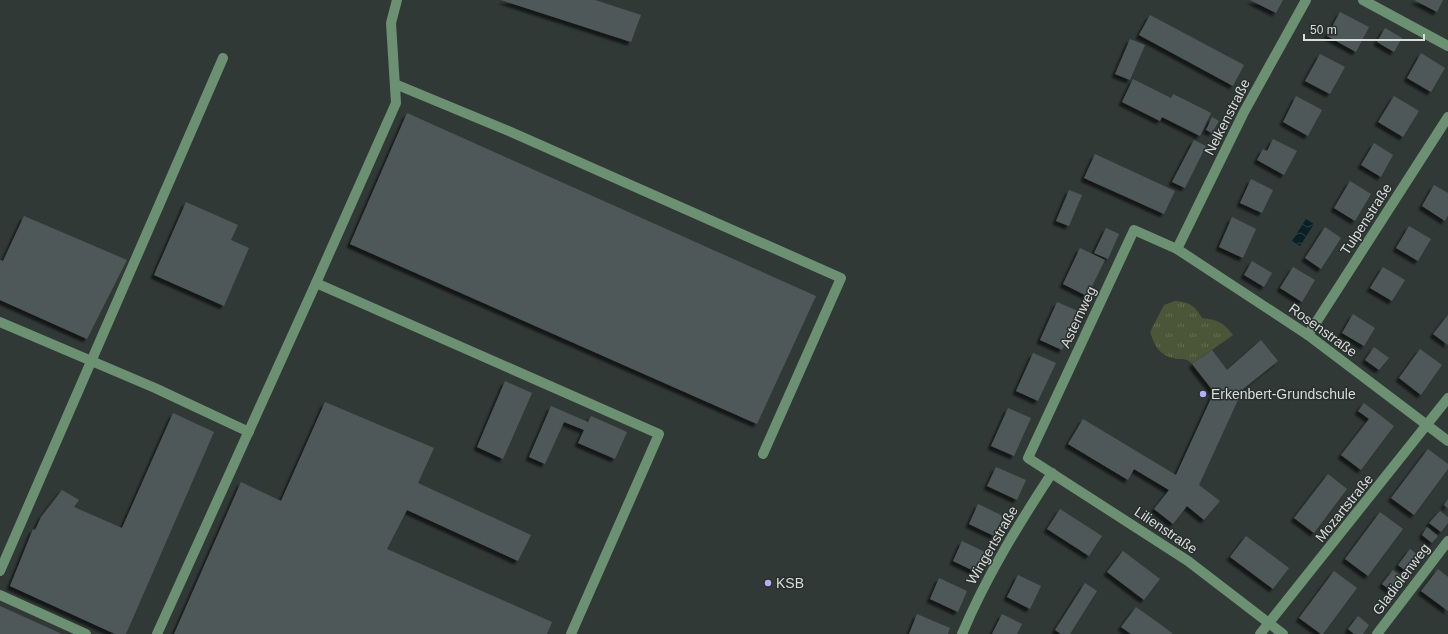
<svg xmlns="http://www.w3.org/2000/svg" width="1448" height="634" viewBox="0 0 1448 634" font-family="Helvetica,sans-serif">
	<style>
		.grass { fill: url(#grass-tufts) }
		.water { fill: url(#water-waves) }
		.building { fill: #505858; filter: url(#shadow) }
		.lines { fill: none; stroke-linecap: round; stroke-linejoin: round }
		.minor { stroke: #6c9172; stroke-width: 10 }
		.poi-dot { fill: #b8abf7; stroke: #282f2c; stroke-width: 1.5 }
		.labels { text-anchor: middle; stroke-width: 3; stroke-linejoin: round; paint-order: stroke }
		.street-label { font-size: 14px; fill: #d9dddc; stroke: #282f2c }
		.poi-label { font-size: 14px; fill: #d9dddc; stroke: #282f2c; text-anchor: start }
	</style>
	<defs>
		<pattern id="grass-tufts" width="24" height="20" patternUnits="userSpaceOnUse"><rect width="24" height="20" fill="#4a5637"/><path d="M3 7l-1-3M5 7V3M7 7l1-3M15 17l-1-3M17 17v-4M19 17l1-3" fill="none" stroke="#646e53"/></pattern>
		<pattern id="water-waves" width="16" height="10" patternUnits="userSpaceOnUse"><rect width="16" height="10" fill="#092027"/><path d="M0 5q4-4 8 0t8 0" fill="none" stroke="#2c4046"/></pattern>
		<filter id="shadow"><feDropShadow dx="-3.5" dy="3.5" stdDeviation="1" flood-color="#0009"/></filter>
	</defs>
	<rect width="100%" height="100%" fill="#313936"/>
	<path class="grass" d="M1175 301C1190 302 1195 306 1202 318 1218 320 1223 322 1233 335L1192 364C1188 359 1184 359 1178 359 1160 356 1156 349 1150 332L1164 305Z"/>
	<path class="water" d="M1306 219 1314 224 1300 246 1292 241Z"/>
	<g class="building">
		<path d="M501 0H595L641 15 631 42Z"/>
		<path d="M1250 0H1283L1276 13Z"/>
		<path d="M1414 0H1443L1437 12Z"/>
		<path d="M1340 12 1369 27 1356 52 1327 36Z"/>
		<path d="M1150 15 1244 65 1233 86 1139 35Z"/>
		<path d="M1385 28 1402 38 1394 52 1377 42Z"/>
		<path d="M1130 39 1145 45 1130 80 1115 74Z"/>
		<path d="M1421 53 1445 68 1431 92 1407 78Z"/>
		<path d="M1320 54 1345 67 1330 94 1305 81Z"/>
		<path d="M1133 79 1171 98 1173 94 1211 113 1200 136 1162 117 1160 121 1122 102Z"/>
		<path d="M1296 96 1322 110 1308 136 1283 122Z"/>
		<path d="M1394 96 1419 111 1403 137 1378 122Z"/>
		<path d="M407 113 816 296 757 424 350 244Z"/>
		<path d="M1212 117 1219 121 1212 133 1206 130Z"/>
		<path d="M1273 139 1297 151 1284 175 1257 160 1263 149 1267 151Z"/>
		<path d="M1194 140 1206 146 1185 188 1172 182Z"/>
		<path d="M1374 143 1393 155 1381 177 1361 165Z"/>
		<path d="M1095 154 1175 191 1164 214 1084 178Z"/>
		<path d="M1251 179 1273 190 1262 213 1240 203Z"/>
		<path d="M1350 181 1371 194 1355 221 1334 208Z"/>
		<path d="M1434 185 1448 193V215L1445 221 1422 206Z"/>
		<path d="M1069 190 1082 195 1069 226 1056 221Z"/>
		<path d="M186 202 238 225 231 240 249 248 224 306 154 275Z"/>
		<path d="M24 216 127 260 87 339 0 300V260L3 261Z"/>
		<path d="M1232 217 1256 229 1243 258 1219 247Z"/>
		<path d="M1409 226 1431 239 1418 261 1396 248Z"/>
		<path d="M1325 227 1341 238 1321 269 1305 258Z"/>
		<path d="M1106 228 1119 234 1108 259 1094 253Z"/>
		<path d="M1080 248 1105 260 1087 296 1063 284Z"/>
		<path d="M1252 261 1272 273 1264 287 1244 275Z"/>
		<path d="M1293 267 1315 280 1302 302 1280 288Z"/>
		<path d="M1383 267 1405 280 1392 301 1370 288Z"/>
		<path d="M1057 302 1080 312 1062 350 1040 340Z"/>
		<path d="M1353 314 1375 328 1364 346 1342 333Z"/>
		<path d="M1448 315V345L1433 334Z"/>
		<path d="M1261 340 1278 361 1243 389 1199 485 1220 501 1204 520 1187 506 1173 524 1154 509 1169 490 1134 469 1128 480 1068 444 1083 419 1176 475 1214 392 1192 364 1212 350 1227 370Z"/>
		<path d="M1374 347 1389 358 1379 370 1365 360Z"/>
		<path d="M1420 349 1442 365 1421 395 1399 378Z"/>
		<path d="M1033 353 1056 363 1038 401 1016 391Z"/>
		<path d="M505 381 532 393 503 459 477 447Z"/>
		<path d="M325 402 434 448 418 483 531 535 518 561 407 510 387 549 552 622 547 634H174L241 482 281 501Z"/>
		<path d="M1364 403 1394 426 1361 470 1341 455 1369 419 1358 411Z"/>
		<path d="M551 406 588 422 591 416 627 432 615 459 578 443 584 430 564 422 545 464 529 457Z"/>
		<path d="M1008 408 1031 418 1014 456 991 446Z"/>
		<path d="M173 413 214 432 126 634H115L10 586 33 529 35 530 41 517 62 490 79 500 74 507 122 528Z"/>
		<path d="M1428 449 1448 464V469L1414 515 1391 498Z"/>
		<path d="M996 467 1026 480 1017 500 987 486Z"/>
		<path d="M1328 474 1347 489 1314 533 1294 518Z"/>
		<path d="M1448 499V508L1444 505Z"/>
		<path d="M978 504 1003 516 994 536 969 524Z"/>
		<path d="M1060 509 1102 536 1089 556 1047 529Z"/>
		<path d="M1440 511 1448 517V523L1441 532 1429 523Z"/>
		<path d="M1380 512 1403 529 1368 576 1345 559Z"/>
		<path d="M1427 527 1438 536 1432 543 1422 535Z"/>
		<path d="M1246 536 1289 568 1273 589 1230 557Z"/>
		<path d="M962 541 985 552 976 572 953 561Z"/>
		<path d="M1410 549 1422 558 1410 574 1398 565Z"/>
		<path d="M1123 551 1160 579 1144 600 1107 572Z"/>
		<path d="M1438 569 1448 577V611L1421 591Z"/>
		<path d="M1393 570 1405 579 1394 593 1382 584Z"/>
		<path d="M1334 571 1357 588 1323 634H1321L1299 618Z"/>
		<path d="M1018 575 1041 586 1030 609 1007 597Z"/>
		<path d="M939 578 967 591 958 612 930 599Z"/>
		<path d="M1085 583 1097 591 1070 634H1061L1055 630Z"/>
		<path d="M0 606 62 634H0Z"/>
		<path d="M1136 607 1160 624 1173 634H1131L1121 627Z"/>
		<path d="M917 614 950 628 948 634H909Z"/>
		<path d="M1002 614 1022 624 1017 634H992Z"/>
		<path d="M1358 616 1369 625 1363 634H1354L1348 629Z"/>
	</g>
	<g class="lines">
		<g class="minor">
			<path d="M1363 0 1448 46"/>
			<path d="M395 84 511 132 841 278 763 454"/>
			<path d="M1177 249 1244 112 1306 0"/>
			<path d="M316 283 659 434 571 634"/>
			<path d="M0 322 155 388 249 432"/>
			<path d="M1308 335 1448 117"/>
			<path d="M0 571 223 58"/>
			<path d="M0 595 86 634"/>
			<path d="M157 634 316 283 396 103 391 23 397 0"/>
			<path d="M962 634C986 577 1018 525 1052 473"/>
			<path d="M1260 634 1448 398"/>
			<path d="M1283 634 1188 561 1028 458 1134 230 1177 249 1308 335 1448 441"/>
			<path d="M1377 634 1448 541"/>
		</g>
	</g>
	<g class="poi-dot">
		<circle cx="1203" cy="394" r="4"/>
		<circle cx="768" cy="583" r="4"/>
	</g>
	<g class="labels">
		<g class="street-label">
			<text transform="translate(1227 117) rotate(-63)" y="5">Nelkenstraße</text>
			<text transform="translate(1366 219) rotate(-57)" y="5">Tulpenstraße</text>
			<text transform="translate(1078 317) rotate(-65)" y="5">Asternweg</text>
			<text transform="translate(1323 330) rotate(36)" y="5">Rosenstraße</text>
			<text transform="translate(1344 508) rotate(-51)" y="5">Mozartstraße</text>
			<text transform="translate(1166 530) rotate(34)" y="5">Lilienstraße</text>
			<text transform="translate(992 545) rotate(-60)" y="5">Wingertstraße</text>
			<text transform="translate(1401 579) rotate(-53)" y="5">Gladiolenweg</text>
		</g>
		<g class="poi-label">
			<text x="1211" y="399">Erkenbert-Grundschule</text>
			<text x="776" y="588">KSB</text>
		</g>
	</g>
	<path d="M1304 34v6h120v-6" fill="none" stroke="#d9dddc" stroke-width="2"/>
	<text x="1310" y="34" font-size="12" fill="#d9dddc" stroke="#282f2c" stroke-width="3" paint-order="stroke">50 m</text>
</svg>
